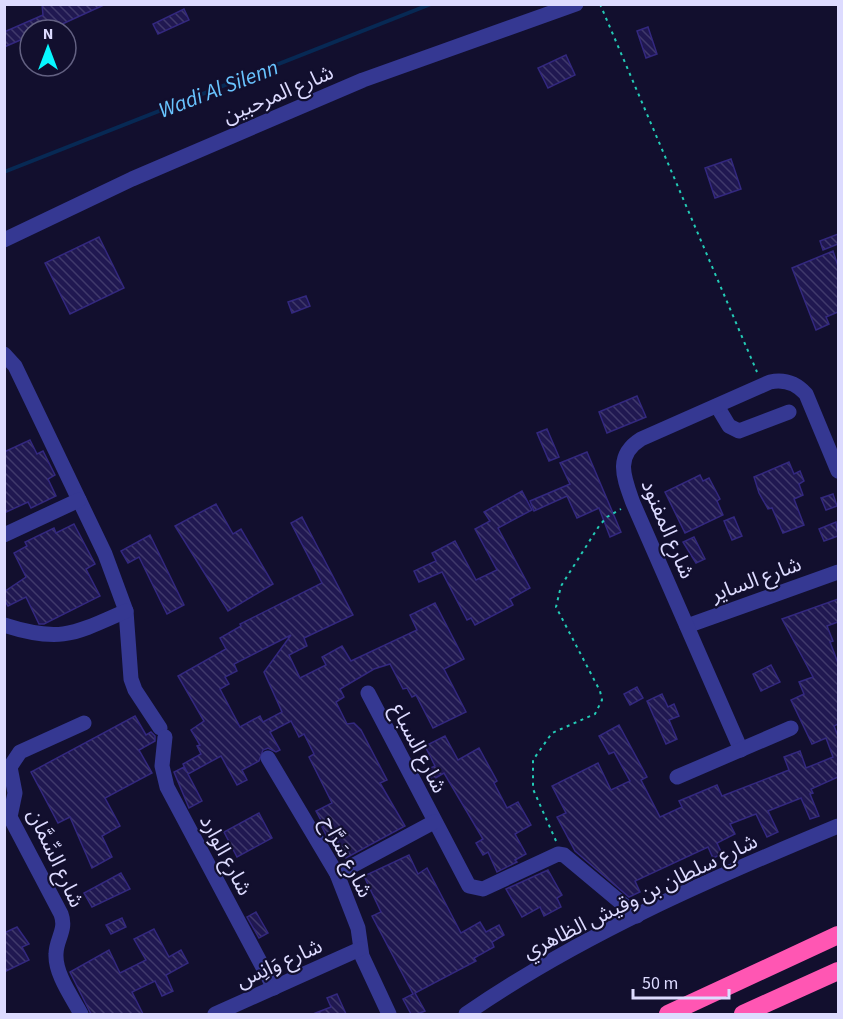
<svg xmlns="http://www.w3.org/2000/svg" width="843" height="1019" viewBox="0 0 843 1019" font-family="'Source Sans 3','Noto Sans Arabic',sans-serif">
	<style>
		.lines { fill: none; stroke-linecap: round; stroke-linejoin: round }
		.stream { stroke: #072954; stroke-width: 4 }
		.building { fill: url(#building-back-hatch); stroke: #33287f; stroke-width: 1.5; fill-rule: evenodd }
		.path { stroke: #23cbb6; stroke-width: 2; stroke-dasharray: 3 4.5; stroke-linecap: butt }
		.minor { stroke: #353892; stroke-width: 15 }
		.highway { stroke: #ff56b3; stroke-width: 18 }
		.labels { text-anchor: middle; stroke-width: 4.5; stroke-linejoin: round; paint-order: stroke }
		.street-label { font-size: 21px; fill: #dddbff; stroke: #120f2e }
		.water-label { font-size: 22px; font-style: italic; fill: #69c4ff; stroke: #120f2e }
	</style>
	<defs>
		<pattern id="building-back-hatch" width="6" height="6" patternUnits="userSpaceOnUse" patternTransform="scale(1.5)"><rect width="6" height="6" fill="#201851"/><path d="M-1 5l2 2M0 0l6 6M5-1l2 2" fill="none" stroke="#40396b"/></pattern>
	</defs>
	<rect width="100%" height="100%" fill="#120f2e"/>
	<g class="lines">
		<path class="stream" d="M4 172 431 4"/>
	</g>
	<g class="building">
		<path d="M42 4H106L58 26 30 30V36L4 47V32L43 15Z"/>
		<path d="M184 9 189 20 158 34 153 24Z"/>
		<path d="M648 27 657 54 646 58 637 31Z"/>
		<path d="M566 55 575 75 548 88 538 68Z"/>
		<path d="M731 159 741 189 715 198 705 168Z"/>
		<path d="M838 234V244L823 250 820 241Z"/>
		<path d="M99 237 124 288 70 314 45 263Z"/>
		<path d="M833 251 838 266V312L826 317 829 324 816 330 792 268Z"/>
		<path d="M306 296 310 306 292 313 288 302Z"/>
		<path d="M637 396 646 417 607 433 599 412Z"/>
		<path d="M547 429 559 457 549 461 537 433Z"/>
		<path d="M30 440 37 454 43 451 55 475 48 479 56 496 31 508 28 502 4 513V452Z"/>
		<path d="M587 452 621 532 610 537 599 508 577 518 567 496 534 511 530 501 570 484 560 463Z"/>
		<path d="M789 462 794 474 800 471 804 481 799 484 803 495 794 499 804 525 783 533 772 508 768 509 759 493 754 477Z"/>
		<path d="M700 475 703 481 709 478 720 499 717 501 723 515 685 533 665 492Z"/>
		<path d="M522 491 532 510 498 528 530 588 510 599 513 605 475 625 471 618 467 620 442 572 419 582 414 571 436 561 432 553 455 541 476 580 497 570 475 529 490 521 484 512Z"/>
		<path d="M833 494 837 506 826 510 821 498Z"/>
		<path d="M216 504 233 534 241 529 273 584 228 611 175 526Z"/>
		<path d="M302 517 353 615 304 638 307 646 289 655 300 678 326 665 322 657 342 646 351 661 417 630 410 615 435 603 464 659 444 669 466 712 433 728 416 695 412 697 407 688 403 689 390 664 374 669 340 689 344 697 336 702 347 724 354 723 361 730 387 780 380 783 405 826 346 858 335 838 329 841 322 827 324 826 316 811 332 803 309 757 314 754 304 734 299 737 291 721 270 732 280 750 276 752 268 748 263 750 259 761 242 770 247 780 237 785 221 756 188 774 202 801 189 808 174 772 184 767 187 772 183 764 201 754 197 746 200 745 191 730 204 721 178 676 226 649 220 638 241 626 240 624 322 583 291 523ZM291 635 264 672 282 712 263 722 260 716 240 727 220 689 229 684 225 677 237 671 234 664Z"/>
		<path d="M734 517 742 536 732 540 724 521Z"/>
		<path d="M836 522 838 536 824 541 819 529Z"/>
		<path d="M74 524 95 564 86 569 100 596 44 624H39L26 597 8 606 4 599V592L26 577 14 553 27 546 25 542 54 528 56 533Z"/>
		<path d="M150 535 184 605 167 614 139 557 128 563 121 551Z"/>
		<path d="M694 537 705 559 696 563 683 542Z"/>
		<path d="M838 599V622L827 626 833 641 830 642 838 663V724L834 726 838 736V777L811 789 813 793 810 794 819 816 810 819 801 798 768 811 778 832 767 837 756 814 730 824 735 834 717 843 722 854 713 858 708 847 635 881 640 892 629 897 575 851 557 817 566 813 552 786 598 763 611 790 630 781 614 752 609 754 599 736 619 725 647 777 641 780 660 817 682 807 679 801 717 785 722 796 789 770 784 757 800 751 806 768 833 757 826 738 812 744 791 700 804 694 799 682 813 677 782 619Z"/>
		<path d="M771 665 780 682 761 691 753 674Z"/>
		<path d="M637 687 643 698 630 705 624 694Z"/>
		<path d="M662 694 668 707 674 704 679 716 669 720 677 739 666 744 647 701Z"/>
		<path d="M135 716 146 735 151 732 155 736V741L139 750 152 773 105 798 120 826 102 836 112 857 92 868 70 817 58 823 31 772Z"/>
		<path d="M445 736 458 760 479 748 497 781 494 783 507 808 518 802 531 825 515 834 526 854 515 860 517 862 497 872 488 852 483 855 476 843 483 839 444 773 432 780 426 770 435 766 425 746Z"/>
		<path d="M259 813 272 838 237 857 224 832Z"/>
		<path d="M409 855 418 874 427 868 461 933 480 922 486 932 499 925 504 935 492 942 494 947 474 958 476 961 415 993 425 1011 417 1014H411L403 999 413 994 372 916 381 912 364 876Z"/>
		<path d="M548 870 562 895 557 898 561 907 544 916 540 907 522 917 506 889Z"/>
		<path d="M121 873 130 889 92 907 84 893Z"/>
		<path d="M256 912 268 933 259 938 247 917Z"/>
		<path d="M122 918 126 927 111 934 106 925Z"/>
		<path d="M17 927 29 944 22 947 29 960 4 972V933Z"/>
		<path d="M154 929 169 957 181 950 188 963 166 975 173 991 162 996 155 981 132 992 143 1014H91L70 972 109 950 120 973 146 960 134 939Z"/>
		<path d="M337 994 346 1014H313L331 1007 327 998Z"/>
	</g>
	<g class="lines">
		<g class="path">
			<path d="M600 4 757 372"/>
			<path d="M556 841 533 789V760L552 733 595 714 602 700 600 691 556 607 561 586 599 526 607 517 621 509"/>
		</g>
		<g class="minor">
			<path d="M4 240 132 179 363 80 576 4"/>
			<path d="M4 354 15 366 105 554 126 611 131 679 135 690 160 728"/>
			<path d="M717 406 729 426 739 431 789 412"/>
			<path d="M4 535 79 500"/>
			<path d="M4 625C60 643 74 634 126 611"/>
			<path d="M687 626 838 572"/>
			<path d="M368 693 469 886 483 889 558 854 564 855 637 916"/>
			<path d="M165 737 162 766 167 787 274 988"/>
			<path d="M741 750 633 503C624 478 614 456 641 439L770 382C784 379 796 383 806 394L838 471"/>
			<path d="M268 758 337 874 358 928 362 956 389 1014"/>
			<path d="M677 777 791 728"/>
			<path d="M337 874 434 822"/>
			<path d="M81 1014C72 997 55 974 56 954 56 939 67 930 61 914L10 817 15 793 10 767 20 752 84 723"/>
			<path d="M215 1014 360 949"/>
			<path d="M466 1014C580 935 710 879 838 826"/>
		</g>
		<g class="highway">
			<path d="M668 1014 838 935"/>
			<path d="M743 1014 838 971"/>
		</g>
	</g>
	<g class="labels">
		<g class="street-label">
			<text transform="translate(278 94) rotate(-23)" y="7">شارع المرحبين</text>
			<text transform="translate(668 529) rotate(67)" y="7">شارع المفنود</text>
			<text transform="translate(756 579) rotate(-20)" y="7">شارع الساير</text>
			<text transform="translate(419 748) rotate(63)" y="7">شارع السباع</text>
			<text transform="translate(226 855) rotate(62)" y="7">شارع الوارد</text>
			<text transform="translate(347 857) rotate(63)" y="7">شارع سَرَّاح</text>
			<text transform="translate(56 858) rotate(65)" y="7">شارع السِّمَّان</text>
			<text transform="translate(640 896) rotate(-26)" y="7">شارع سلطان بن وقيش الظاهري</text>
			<text transform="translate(279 963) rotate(-24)" y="7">شارع وَانِس</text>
		</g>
		<g class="water-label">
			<text transform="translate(218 88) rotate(-21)" y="8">Wadi Al Silenn</text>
		</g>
	</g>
	<rect width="843" height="1019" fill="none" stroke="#dddbff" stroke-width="12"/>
	<g transform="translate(48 48)"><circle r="28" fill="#120f2e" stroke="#636182" stroke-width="1.5"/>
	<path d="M0-4.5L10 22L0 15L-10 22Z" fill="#07f7ff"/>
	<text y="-9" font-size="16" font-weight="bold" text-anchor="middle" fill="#dddbff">N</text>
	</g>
	<path d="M633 989v9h96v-9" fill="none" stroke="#dddbff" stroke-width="3"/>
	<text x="642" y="989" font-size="18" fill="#dddbff" stroke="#120f2e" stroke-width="4.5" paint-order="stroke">50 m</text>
</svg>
